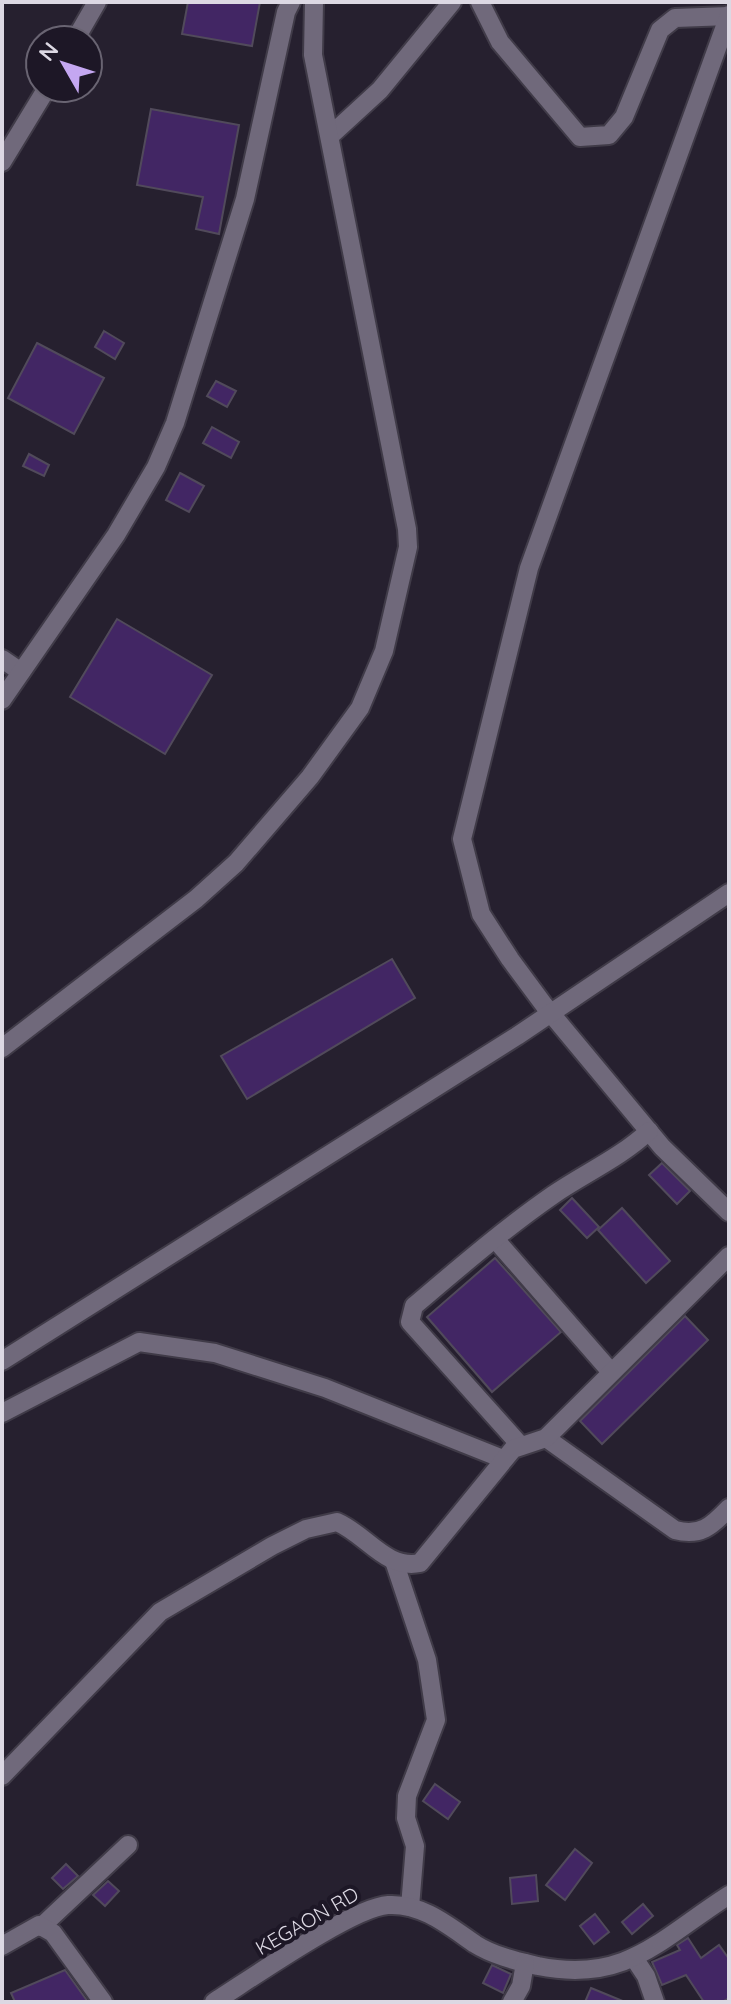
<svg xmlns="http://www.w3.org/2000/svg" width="731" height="2004" viewBox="0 0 731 2004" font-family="Quicksand,sans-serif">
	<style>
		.building { fill: #422664; stroke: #514a5b; stroke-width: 2 }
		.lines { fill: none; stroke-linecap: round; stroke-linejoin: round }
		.minor-casing { stroke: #403b48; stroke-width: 22 }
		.minor { stroke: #70697b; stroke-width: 18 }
		.labels { text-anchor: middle; stroke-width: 8; stroke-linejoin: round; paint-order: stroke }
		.street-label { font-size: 20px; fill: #dcd8e3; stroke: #1d1726 }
	</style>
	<rect width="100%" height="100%" fill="#26202f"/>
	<g class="building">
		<path d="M188 2H260L252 46 182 34Z"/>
		<path d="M151 109 239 125 219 234 196 229 203 197 137 185Z"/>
		<path d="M104 331 124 343 115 359 95 347Z"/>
		<path d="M37 343 104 378 74 434 8 398Z"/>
		<path d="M216 381 236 391 227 407 207 396Z"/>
		<path d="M212 427 239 442 231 458 203 443Z"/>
		<path d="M29 454 49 465 44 476 23 466Z"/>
		<path d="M180 473 204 486 189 512 166 500Z"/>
		<path d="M117 619 212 675 165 754 70 697Z"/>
		<path d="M392 959 415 998 247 1099 221 1056Z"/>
		<path d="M662 1163 690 1191 677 1204 649 1175Z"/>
		<path d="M572 1198 599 1227 587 1238 560 1210Z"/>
		<path d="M622 1208 670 1261 646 1283 598 1230Z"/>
		<path d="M495 1258 561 1332 492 1392 427 1317Z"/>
		<path d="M685 1316 708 1340 602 1444 580 1421Z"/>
		<path d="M435 1784 460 1802 448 1819 423 1801Z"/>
		<path d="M575 1849 592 1863 565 1900 546 1885Z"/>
		<path d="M66 1864 78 1876 63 1889 52 1878Z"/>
		<path d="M536 1875 538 1901 512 1904 510 1878Z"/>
		<path d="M108 1881 119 1891 105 1906 93 1895Z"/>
		<path d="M643 1904 653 1916 632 1934 622 1922Z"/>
		<path d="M595 1914 609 1932 594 1944 580 1926Z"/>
		<path d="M688 1938 701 1958 719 1945 729 1959V1998L722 2002H704L686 1975 662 1985 652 1962 680 1950 677 1945Z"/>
		<path d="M492 1965 511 1974 503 1993 483 1983Z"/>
		<path d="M65 1970 88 2002H15L11 1993Z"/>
		<path d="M591 1988 625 2002H585Z"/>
	</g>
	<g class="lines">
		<defs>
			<g id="minor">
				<path d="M480 2 500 42 580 137 609 135 624 117 660 30 675 18 729 16"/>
				<path d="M729 15 529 568 462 839 481 914 510 959 544 1005 662 1147 729 1212"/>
				<path d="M75 40 97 2"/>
				<path d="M331 135 380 90 452 2"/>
				<path d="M2 162 47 88"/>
				<path d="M2 659 21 672"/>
				<path d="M2 700 116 535 156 467 175 423 245 199 286 12 291 2"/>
				<path d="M2 1048 196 899 236 863 310 777 360 708 384 651 408 547 407 529 313 55 314 2"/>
				<path d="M495 1239 611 1372"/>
				<path d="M2 1361 517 1036 729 893"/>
				<path d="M2 1413 139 1342 215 1353 325 1388 503 1459"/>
				<path d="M546 1438 675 1530C700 1537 712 1526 729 1508"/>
				<path d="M520 1445 410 1322 414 1306C459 1268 504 1229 553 1195 585 1173 620 1158 649 1131"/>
				<path d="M395 1564 427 1660 436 1720 407 1796 406 1818 415 1846 410 1907"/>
				<path d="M2 1776 160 1612 272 1546 306 1529 337 1522C367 1535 386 1570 420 1563L513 1449 546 1438 729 1256"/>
				<path d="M41 1927 128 1845"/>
				<path d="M2 1946 39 1925 53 1933 103 2002"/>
				<path d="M634 1958 646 1976 655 2002"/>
				<path d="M214 2002C249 1980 353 1907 388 1905 422 1903 449 1926 475 1944 494 1956 517 1961 538 1966 626 1984 660 1939 729 1895"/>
				<path d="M512 2002 521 1986 525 1963"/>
			</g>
		</defs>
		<use href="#minor" class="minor-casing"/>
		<use href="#minor" class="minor"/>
	</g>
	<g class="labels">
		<g class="street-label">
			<text transform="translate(307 1921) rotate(-30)" y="7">KEGAON RD</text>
		</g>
	</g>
	<rect width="731" height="2004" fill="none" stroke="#dcd8e3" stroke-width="8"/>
	<g transform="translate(64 64) rotate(309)"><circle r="38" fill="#1d1726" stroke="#696472" stroke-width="2"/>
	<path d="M0-6L14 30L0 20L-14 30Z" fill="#c4a7f1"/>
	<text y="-12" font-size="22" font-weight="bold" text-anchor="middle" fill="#dcd8e3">N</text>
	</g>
</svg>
